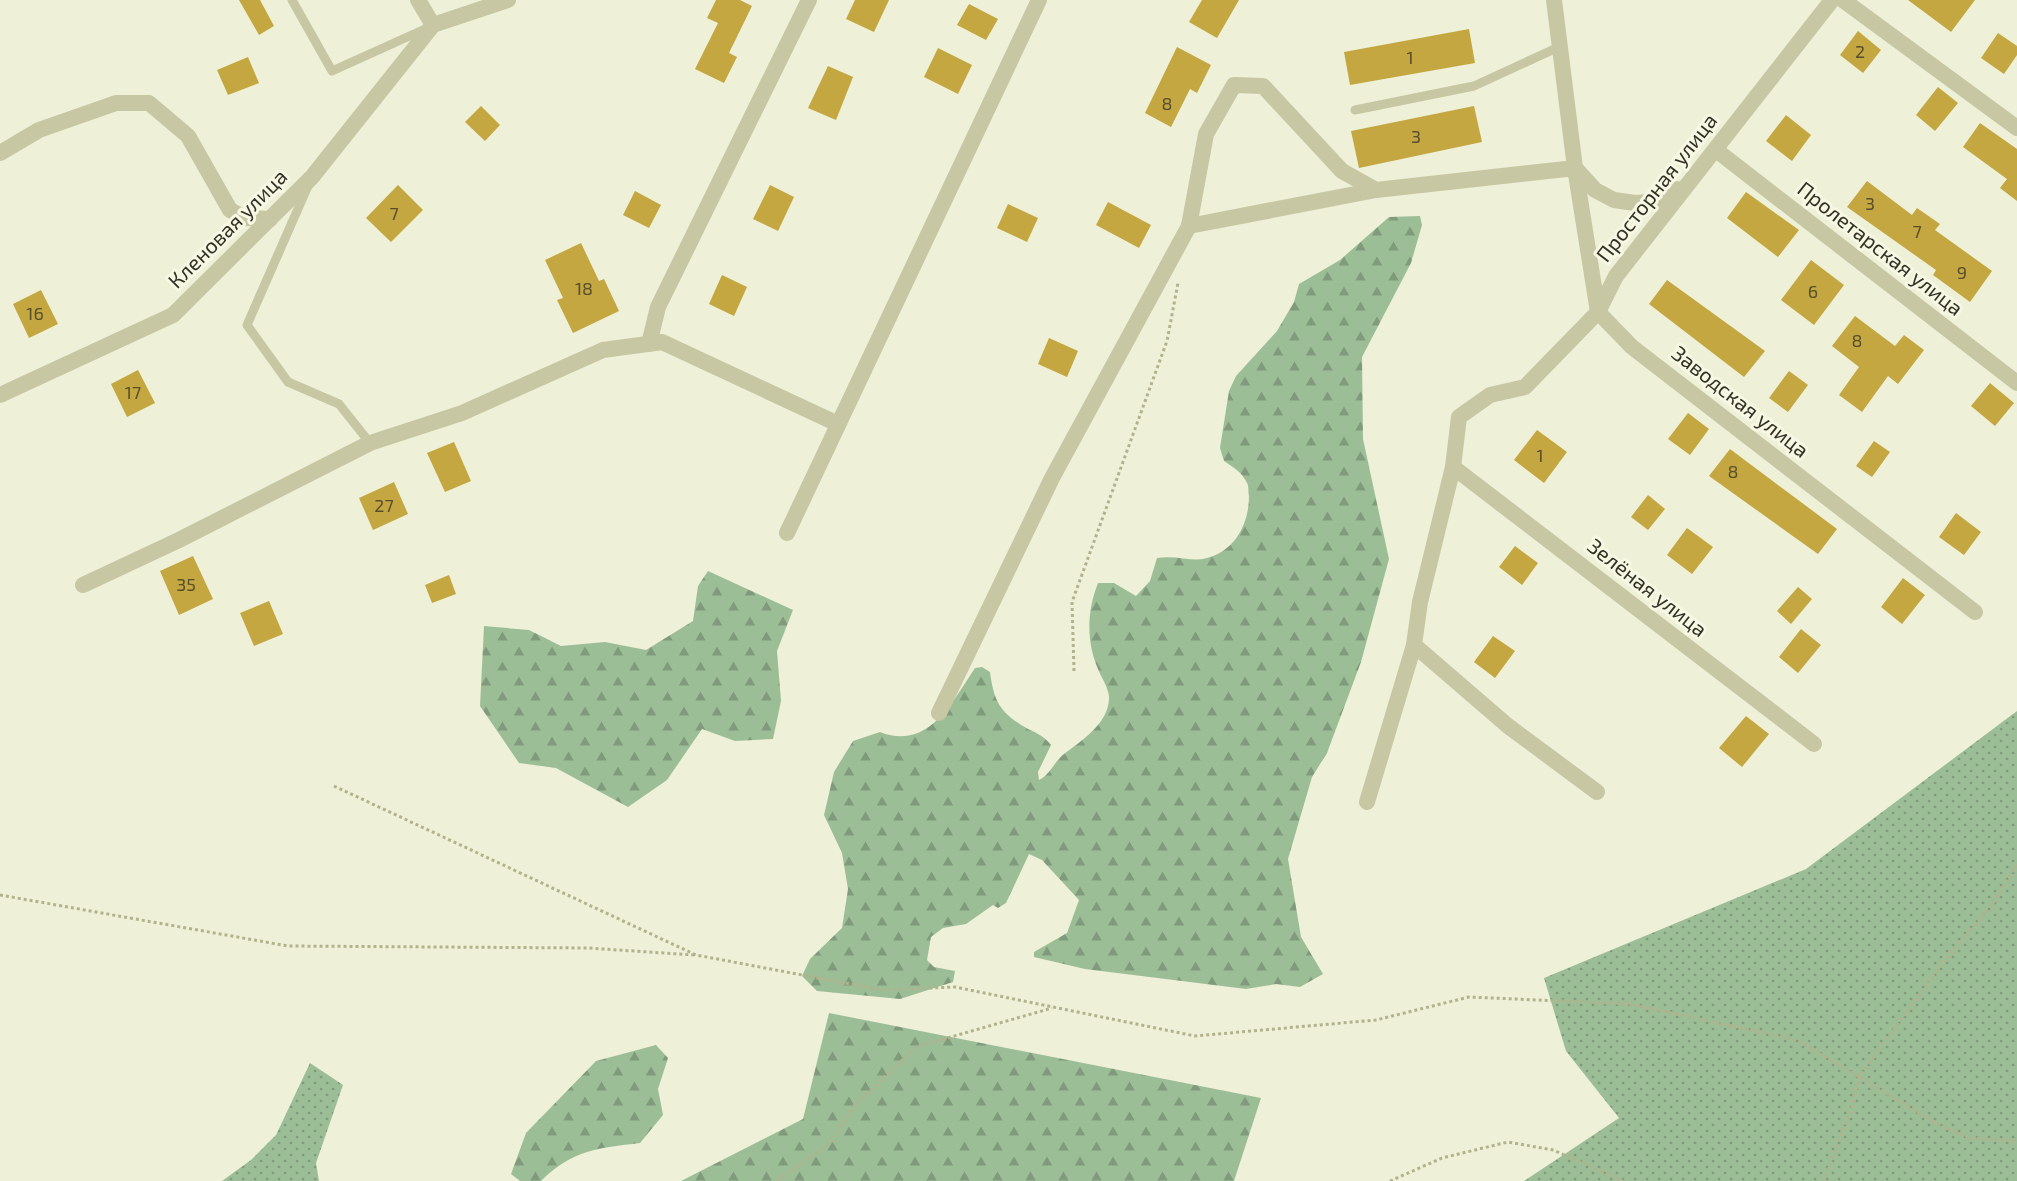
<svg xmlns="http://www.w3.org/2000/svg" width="2017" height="1181" viewBox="0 0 2017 1181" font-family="'Exo 2',sans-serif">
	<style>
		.grass { fill: url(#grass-dots) }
		.forest { fill: url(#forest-firs) }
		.building { fill: #c4a741 }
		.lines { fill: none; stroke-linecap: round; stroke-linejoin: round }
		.path { stroke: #b3b28e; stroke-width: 3; stroke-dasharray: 3 3; stroke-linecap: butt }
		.service { stroke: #c7c7a3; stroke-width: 9 }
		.minor { stroke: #c7c7a3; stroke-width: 16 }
		.labels { text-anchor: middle; stroke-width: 6; stroke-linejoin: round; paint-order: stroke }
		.number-label { font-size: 18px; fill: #574e2c }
		.street-label { font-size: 21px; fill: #333125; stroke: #f6f8e3 }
	</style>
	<defs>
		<pattern id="grass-dots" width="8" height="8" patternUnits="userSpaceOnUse" patternTransform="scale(1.5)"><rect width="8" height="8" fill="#9cbe97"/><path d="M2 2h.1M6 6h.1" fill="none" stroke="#809b7b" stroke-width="1.8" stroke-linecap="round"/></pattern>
		<pattern id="forest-firs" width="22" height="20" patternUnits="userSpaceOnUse" patternTransform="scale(1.5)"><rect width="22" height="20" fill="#9cbe97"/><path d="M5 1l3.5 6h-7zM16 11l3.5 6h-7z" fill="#809b7b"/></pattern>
	</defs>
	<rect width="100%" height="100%" fill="#eef0d7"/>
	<g class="grass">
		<path d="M2017 711V1181H1524L1619 1118 1566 1051 1544 978 1806 869Z"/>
		<path d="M310 1063 343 1085 316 1163 319 1181H222L251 1160 276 1135Z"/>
	</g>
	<g class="forest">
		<path d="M1420 216 1422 225 1411 263 1362 357 1363 439 1389 559 1361 662 1327 753 1312 777 1288 859 1301 937 1323 974 1300 987 1276 984 1246 989 1085 969 1034 957V952L1067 933 1079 900 1042 860 1029 854 1006 903 998 908 993 905 966 924 943 928 931 937 927 960 934 967 955 971 953 982 900 999 817 991 802 976 810 959 842 928 848 889 842 853 824 815 834 772 853 741 880 732C929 751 952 702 975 668L982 667 990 672C994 702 1000 713 1028 729 1037 733 1045 737 1051 745L1038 772 1039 780C1050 775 1054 762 1064 754 1081 741 1108 724 1109 699 1110 690 1101 677 1098 669 1086 641 1087 611 1098 583H1114L1136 596 1150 581 1157 558C1174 555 1191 561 1203 559 1234 553 1249 525 1249 496 1248 492 1249 486 1247 483 1242 472 1233 467 1224 461L1220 448 1229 391 1236 376 1277 331 1294 302 1299 284 1340 260 1389 217Z"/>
		<path d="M708 571 793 610 777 651 781 701 773 739 735 741 702 729 667 780 628 807 556 768 519 763 480 706 484 626 529 630 561 646 605 642 646 650 693 621 698 586Z"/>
		<path d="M829 1013 1261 1098 1234 1181H681L803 1119Z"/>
		<path d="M656 1045 668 1058 658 1089 663 1115 640 1143C598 1148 572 1150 541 1181H520L511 1174 526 1133 596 1061Z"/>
	</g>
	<g class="building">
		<path d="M239 0H260L274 26 259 35Z"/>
		<path d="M716 0H740L752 6 729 53 737 57 724 83 695 69 718 23 707 18Z"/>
		<path d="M855 0H889L874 32 846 19Z"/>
		<path d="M1202 0H1239L1217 38 1189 22Z"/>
		<path d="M1908 0H1975L1951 32Z"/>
		<path d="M969 4 998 19 986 40 957 25Z"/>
		<path d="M1469 29 1475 63 1350 85 1344 52Z"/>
		<path d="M1858 31 1881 50 1863 73 1840 55Z"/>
		<path d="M1998 33 2017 46V55L2004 74 1981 58Z"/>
		<path d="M1177 47 1211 65 1197 93 1190 89 1171 127 1145 113Z"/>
		<path d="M938 48 972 65 958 94 924 77Z"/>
		<path d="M248 57 259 83 228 95 217 70Z"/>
		<path d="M828 66 853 77 836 120 808 108Z"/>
		<path d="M1938 87 1958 103 1935 131 1916 115Z"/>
		<path d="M481 106 500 125 485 141 465 122Z"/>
		<path d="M1474 106 1482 142 1359 168 1351 131Z"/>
		<path d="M1786 115 1811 135 1792 161 1766 141Z"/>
		<path d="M1980 123 2017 149V201L2000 188 2007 179 1963 147Z"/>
		<path d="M1867 181 1912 215 1917 208 1940 224 1935 230 1992 271 1970 302 1933 275 1936 270 1847 207Z"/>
		<path d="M398 185 423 210 391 242 366 218Z"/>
		<path d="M770 185 794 197 778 231 753 219Z"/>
		<path d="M635 191 661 205 649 228 623 215Z"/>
		<path d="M1746 192 1799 230 1778 257 1727 218Z"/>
		<path d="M1108 202 1151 225 1139 248 1096 225Z"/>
		<path d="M1008 204 1038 218 1027 242 997 228Z"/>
		<path d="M581 243 599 281 604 279 619 311 573 333 557 300 563 298 545 260Z"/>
		<path d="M1811 260 1844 285 1814 325 1781 300Z"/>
		<path d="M722 275 747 287 734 316 709 304Z"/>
		<path d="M1667 280 1765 351 1744 377 1649 304Z"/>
		<path d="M41 290 58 324 29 338 13 304Z"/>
		<path d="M1855 316 1895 346 1904 335 1924 350 1898 384 1888 376 1862 412 1839 395 1859 367 1832 346Z"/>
		<path d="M1049 338 1078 351 1067 377 1038 364Z"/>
		<path d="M138 370 155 403 127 417 111 384Z"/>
		<path d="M1789 371 1808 385 1788 412 1769 398Z"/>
		<path d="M1990 383 2014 403 1995 426 1971 406Z"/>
		<path d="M1688 413 1709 429 1690 455 1668 439Z"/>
		<path d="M1537 430 1567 452 1544 483 1514 460Z"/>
		<path d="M1874 441 1890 452 1872 477 1856 466Z"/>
		<path d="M454 442 471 481 445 492 427 453Z"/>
		<path d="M1730 449 1837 529 1818 554 1709 476Z"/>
		<path d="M394 482 408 514 373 530 359 498Z"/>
		<path d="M1648 495 1665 509 1648 530 1631 517Z"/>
		<path d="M1956 513 1981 532 1964 555 1939 537Z"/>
		<path d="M1687 528 1713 547 1692 574 1667 555Z"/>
		<path d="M1515 546 1538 563 1522 585 1499 567Z"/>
		<path d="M193 556 213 599 179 615 160 571Z"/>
		<path d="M449 575 456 594 432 603 425 585Z"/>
		<path d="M1903 578 1925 595 1902 624 1881 607Z"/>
		<path d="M1798 587 1812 599 1791 624 1777 611Z"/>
		<path d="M269 601 283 634 254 646 240 613Z"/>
		<path d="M1801 629 1821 645 1798 673 1779 657Z"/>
		<path d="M1493 636 1515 651 1495 678 1474 662Z"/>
		<path d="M1746 716 1769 734 1742 767 1719 748Z"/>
	</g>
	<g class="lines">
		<g class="path">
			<path d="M1074 671 1072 602 1167 341 1178 283"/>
			<path d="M334 786 696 955 882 990 955 987 1195 1036 1376 1020 1469 997 1630 1004 1797 1040 1941 1126 1971 1138 2017 1141"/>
			<path d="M0 895 288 946 588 948 694 955"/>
			<path d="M777 1181 831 1142 855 1105 916 1047 1052 1008"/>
			<path d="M1390 1181 1442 1158 1508 1142 1553 1150 1623 1181"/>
			<path d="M1824 1181 1852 1107 1859 1077 1944 961 1992 905 2017 864"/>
		</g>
		<g class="service">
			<path d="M292 0 332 71 425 29"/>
			<path d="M1355 110 1474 86 1561 46"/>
			<path d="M308 186 247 325 288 382 339 404 370 443"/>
		</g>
		<g class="minor">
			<path d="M418 0 433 25"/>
			<path d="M1554 0 1575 168 1595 190 1614 200 1635 203 1662 201 1677 189"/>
			<path d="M1843 0 2017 128"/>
			<path d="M433 25 508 0"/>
			<path d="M1716 150 2017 383"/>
			<path d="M0 153 39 130 116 103H149L188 136 230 210 245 218 270 219"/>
			<path d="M1189 226 1376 190"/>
			<path d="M649 344 658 307 809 0"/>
			<path d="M0 395 173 315 312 177 433 25"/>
			<path d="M1453 467 1814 744"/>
			<path d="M787 533 1039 0"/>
			<path d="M83 585 179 540 370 443 462 413 603 350 662 342 838 424"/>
			<path d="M939 713 1052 478 1189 226 1206 134 1234 85 1263 86 1342 171 1376 190 1575 168 1598 312 1632 347 1975 612"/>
			<path d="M1597 792 1508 726 1414 645 1420 602 1453 467 1459 417 1490 395 1525 387 1598 312 1616 276 1832 0"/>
			<path d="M1367 802 1414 645"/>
		</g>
	</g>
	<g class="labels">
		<g class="number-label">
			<text x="1860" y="58">2</text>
			<text x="1410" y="64">1</text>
			<text x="1167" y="110">8</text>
			<text x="1416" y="143">3</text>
			<text x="1870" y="210">3</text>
			<text x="394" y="220">7</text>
			<text x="1917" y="238">7</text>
			<text x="1962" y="279">9</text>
			<text x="584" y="295">18</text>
			<text x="1813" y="298">6</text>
			<text x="35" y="320">16</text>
			<text x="1857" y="347">8</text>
			<text x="133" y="399">17</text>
			<text x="1540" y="462">1</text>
			<text x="1733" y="478">8</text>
			<text x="384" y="512">27</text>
			<text x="186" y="591">35</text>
		</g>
		<g class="street-label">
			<text transform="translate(1657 188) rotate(-52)" y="7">Просторная улица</text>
			<text transform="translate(228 229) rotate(-45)" y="7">Кленовая улица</text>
			<text transform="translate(1880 249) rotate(38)" y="7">Пролетарская улица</text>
			<text transform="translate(1740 402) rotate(38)" y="7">Заводская улица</text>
			<text transform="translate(1647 588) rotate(38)" y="7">Зелёная улица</text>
		</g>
	</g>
</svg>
